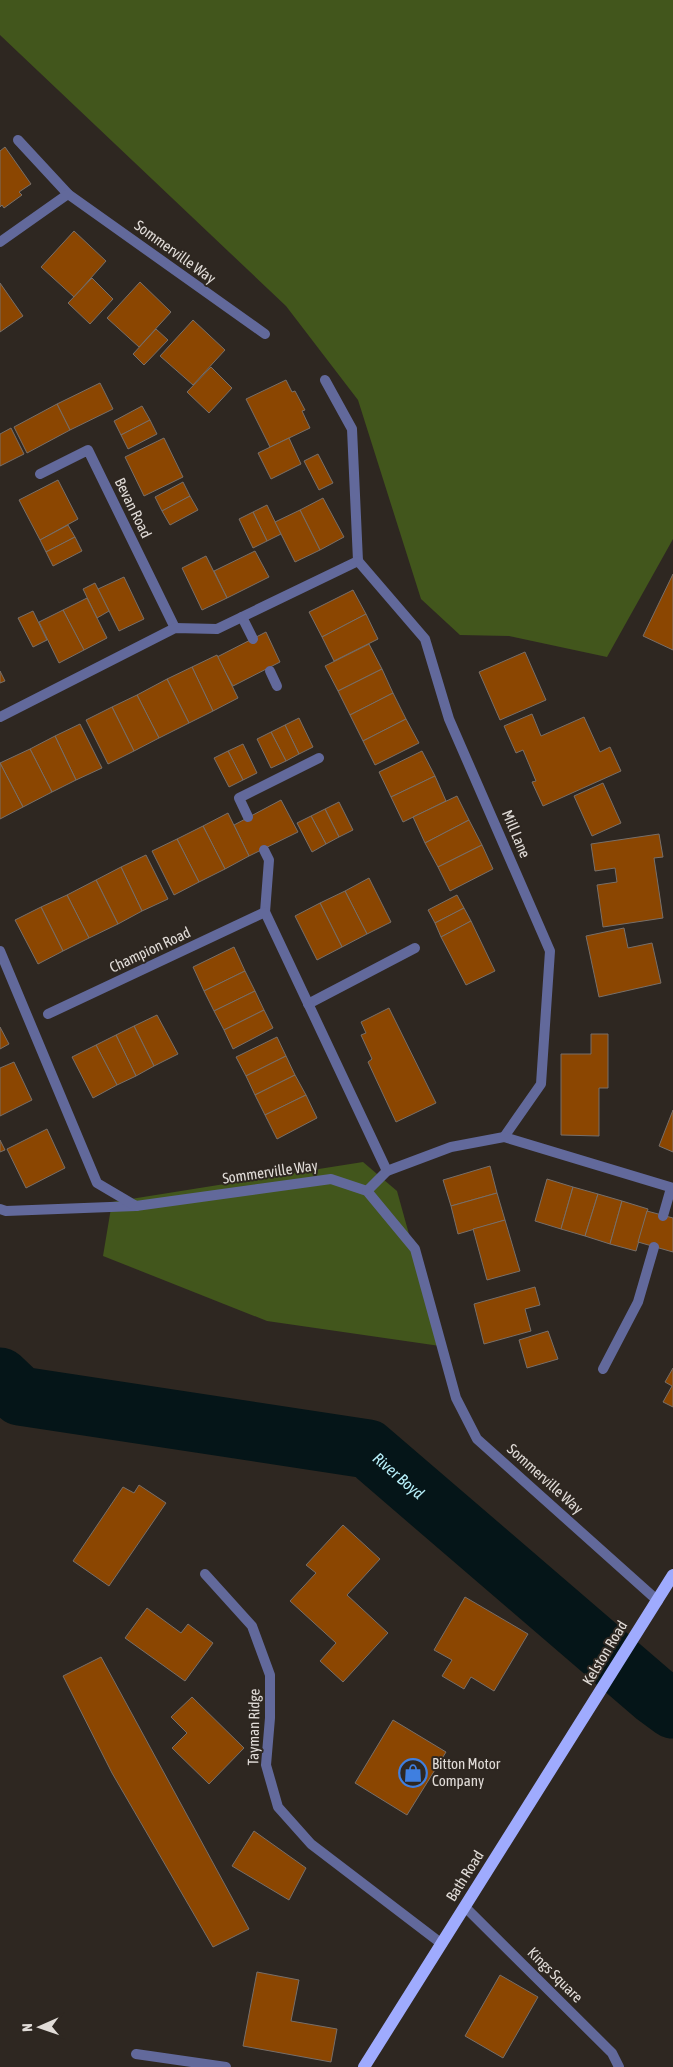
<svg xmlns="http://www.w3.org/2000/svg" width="673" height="2067" viewBox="0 0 673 2067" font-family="'Asap Condensed',sans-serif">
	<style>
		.green { fill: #42561c }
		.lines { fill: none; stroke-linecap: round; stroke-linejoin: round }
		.river { stroke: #051518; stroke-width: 59 }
		.building { fill: #8b4601; stroke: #786f69 }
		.lane { stroke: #62699b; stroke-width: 10 }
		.street { stroke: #62699b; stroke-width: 10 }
		.primary { stroke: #9fabfe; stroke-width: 12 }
		.labels { text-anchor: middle; stroke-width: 4; stroke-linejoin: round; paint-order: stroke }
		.street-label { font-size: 15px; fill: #e1dcd8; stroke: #2e2721 }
		.poi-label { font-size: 15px; fill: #e1dcd8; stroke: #2e2721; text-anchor: start }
		.water-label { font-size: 16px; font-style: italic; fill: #b7eff9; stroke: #2e2721 }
	</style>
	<rect width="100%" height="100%" fill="#2e2721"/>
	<g class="green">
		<path d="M0 0H673V539L607 657 509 636 460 635 421 599 358 400 286 306 0 35Z"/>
		<path d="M363 1162 397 1191 440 1346 267 1321 103 1256 112 1202Z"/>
	</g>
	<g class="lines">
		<path class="river" id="s1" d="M0 1377 20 1396 368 1449 654 1695 673 1709"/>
	</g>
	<g class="building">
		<path d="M5 147 31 184 19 192 22 195 4 208 2 205 0 207V151Z"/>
		<path d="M74 231 106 261 74 297 41 267Z"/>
		<path d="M92 278 113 299 90 324 68 303Z"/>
		<path d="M140 282 171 312 139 347 107 318Z"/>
		<path d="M0 283 23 316 0 332Z"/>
		<path d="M193 320 225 350 193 385 160 356Z"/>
		<path d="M156 329 168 340 144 365 133 354Z"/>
		<path d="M211 367 232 388 209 413 187 392Z"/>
		<path d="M286 380 292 392 295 391 305 410 302 411 310 428 270 447 246 399Z"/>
		<path d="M100 383 113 409 70 430 57 404Z"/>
		<path d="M57 404 70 430 27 453 14 427Z"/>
		<path d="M142 406 150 420 121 435 114 421Z"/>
		<path d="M150 420 157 434 128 449 121 435Z"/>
		<path d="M11 428 24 454 0 466V434Z"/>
		<path d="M164 438 183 477 144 496 125 457Z"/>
		<path d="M289 438 301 464 271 479 258 453Z"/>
		<path d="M318 454 333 483 319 490 304 461Z"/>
		<path d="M58 480 78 519 40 540 19 500Z"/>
		<path d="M183 482 190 496 162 511 155 497Z"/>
		<path d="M190 496 198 510 170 525 162 511Z"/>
		<path d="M323 498 344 537 320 550 300 510Z"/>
		<path d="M267 505 281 534 267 541 253 512Z"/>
		<path d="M300 510 320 550 295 562 275 522Z"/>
		<path d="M253 512 267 541 253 548 239 519Z"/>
		<path d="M68 525 75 537 46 552 40 540Z"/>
		<path d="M75 537 82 551 53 566 46 552Z"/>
		<path d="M255 551 269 577 227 598 214 571Z"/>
		<path d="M206 556 227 598 202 610 182 568Z"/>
		<path d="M673 574V650L643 636Z"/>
		<path d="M124 577 144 619 119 631 98 589Z"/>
		<path d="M95 583 109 611 97 618 83 589Z"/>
		<path d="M353 590 366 614 322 637 309 612Z"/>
		<path d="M87 598 107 638 84 650 63 610Z"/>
		<path d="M63 610 84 650 59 663 39 622Z"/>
		<path d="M33 611 47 640 33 647 18 618Z"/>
		<path d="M366 614 378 639 334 661 322 637Z"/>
		<path d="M266 632 280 662 233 686 217 657Z"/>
		<path d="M369 644 382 669 338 691 325 666Z"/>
		<path d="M525 652 546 700 500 720 479 672Z"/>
		<path d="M217 655 238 698 213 711 192 667Z"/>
		<path d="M192 667 213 711 189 723 167 679Z"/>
		<path d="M382 669 393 693 350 715 338 691Z"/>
		<path d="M0 671 5 681 0 683Z"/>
		<path d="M167 679 189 723 159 738 137 695Z"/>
		<path d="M393 693 406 719 363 741 350 715Z"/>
		<path d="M137 695 159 738 134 751 112 707Z"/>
		<path d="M112 707 134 751 108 764 86 720Z"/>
		<path d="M532 714 541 736 584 717 600 752 610 747 621 771 543 806 532 782 536 781 523 750 516 753 504 726Z"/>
		<path d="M299 718 313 747 299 754 285 725Z"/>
		<path d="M406 719 419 743 375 765 363 741Z"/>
		<path d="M80 724 102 768 76 780 55 736Z"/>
		<path d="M285 725 299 754 286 761 271 732Z"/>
		<path d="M271 732 286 761 271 768 257 739Z"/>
		<path d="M55 736 76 780 52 792 30 749Z"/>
		<path d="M243 744 257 773 243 780 228 751Z"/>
		<path d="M30 749 52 792 23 807 0 763Z"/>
		<path d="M228 751 243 780 229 787 214 758Z"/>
		<path d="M422 751 435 776 391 797 379 772Z"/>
		<path d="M0 763 23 807 0 819Z"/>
		<path d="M435 776 446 801 403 822 391 797Z"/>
		<path d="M603 783 621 823 592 836 574 796Z"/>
		<path d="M457 796 469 820 425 843 413 817Z"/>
		<path d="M281 800 298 832 249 856 234 825Z"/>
		<path d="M339 802 353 830 339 837 325 809Z"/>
		<path d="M325 809 339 837 326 844 311 816Z"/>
		<path d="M228 813 249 856 225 869 203 826Z"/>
		<path d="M311 816 326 844 312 852 297 823Z"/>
		<path d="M469 820 482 845 438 867 425 843Z"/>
		<path d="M203 826 225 869 199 882 177 839Z"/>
		<path d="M659 834 663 857 654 858 663 918 603 927 597 885 617 882 615 868 595 871 591 844Z"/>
		<path d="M177 839 199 882 174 895 152 851Z"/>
		<path d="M482 845 493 869 450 891 438 867Z"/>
		<path d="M146 855 168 899 142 911 121 867Z"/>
		<path d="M121 867 142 911 118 924 96 880Z"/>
		<path d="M369 878 391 922 367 934 345 891Z"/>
		<path d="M96 880 118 924 89 938 67 895Z"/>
		<path d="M345 891 367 934 342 947 320 903Z"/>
		<path d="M67 895 89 938 63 951 41 907Z"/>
		<path d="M457 895 464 908 435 923 428 910Z"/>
		<path d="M320 903 342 947 317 960 295 916Z"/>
		<path d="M41 907 63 951 38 964 15 920Z"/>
		<path d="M464 908 471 921 441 937 435 923Z"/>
		<path d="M471 921 495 971 466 985 441 937Z"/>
		<path d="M624 928 628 948 652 943 661 983 599 997 586 936Z"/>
		<path d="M234 947 245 971 204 991 193 967Z"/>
		<path d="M245 971 255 991 214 1011 204 991Z"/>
		<path d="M255 991 264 1010 224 1030 214 1011Z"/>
		<path d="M389 1008 436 1103 396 1122 368 1062 372 1059 361 1035 366 1033 361 1022Z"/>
		<path d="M264 1010 273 1028 233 1049 224 1030Z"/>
		<path d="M157 1015 178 1054 154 1066 134 1026Z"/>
		<path d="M134 1026 154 1066 136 1076 116 1035Z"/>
		<path d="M0 1027 9 1044 0 1049Z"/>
		<path d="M591 1034H608V1088H599V1136L561 1135V1054H591Z"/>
		<path d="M116 1035 136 1076 117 1085 96 1045Z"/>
		<path d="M277 1037 286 1056 246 1076 236 1057Z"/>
		<path d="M96 1045 117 1085 93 1098 72 1057Z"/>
		<path d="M286 1056 295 1075 255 1095 246 1076Z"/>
		<path d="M14 1062 32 1100 0 1116V1068Z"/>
		<path d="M295 1075 306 1095 265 1115 255 1095Z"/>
		<path d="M306 1095 317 1118 277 1139 265 1115Z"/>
		<path d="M673 1110V1152L659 1146Z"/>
		<path d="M47 1129 65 1168 26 1188 7 1149Z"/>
		<path d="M0 1140 5 1150 0 1152Z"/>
		<path d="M490 1166 497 1193 451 1206 443 1180Z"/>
		<path d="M547 1179 573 1187 561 1229 535 1221Z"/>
		<path d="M573 1187 598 1194 585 1236 561 1229Z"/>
		<path d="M497 1193 505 1220 458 1234 451 1206Z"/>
		<path d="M598 1194 622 1201 610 1244 585 1236Z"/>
		<path d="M622 1201 648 1209 636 1251 610 1244Z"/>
		<path d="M647 1211 673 1218V1252L638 1242Z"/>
		<path d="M505 1220 520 1271 487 1280 473 1229Z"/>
		<path d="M535 1287 540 1305 525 1309 531 1331 484 1344 474 1304Z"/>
		<path d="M548 1331 558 1359 527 1368 519 1340Z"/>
		<path d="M673 1368V1407L663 1402 672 1386 665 1382Z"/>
		<path d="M139 1485 166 1503 109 1586 73 1561 123 1487 134 1493Z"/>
		<path d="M343 1525 380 1559 347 1595 388 1633 343 1682 320 1661 336 1643 290 1601 316 1573 306 1565Z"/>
		<path d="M465 1597 528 1634 494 1691 471 1677 464 1689 442 1676 452 1660 434 1650Z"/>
		<path d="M147 1608 181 1633 188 1624 213 1643 185 1681 125 1638Z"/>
		<path d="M101 1657 249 1929 213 1947 112 1773 63 1676Z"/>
		<path d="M192 1697 244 1748 209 1784 172 1748 187 1733 171 1717Z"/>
		<path d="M393 1720 446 1752 407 1815 355 1783Z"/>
		<path d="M254 1831 306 1868 289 1900 232 1866Z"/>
		<path d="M257 1972 299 1980 291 2021 337 2029 331 2062 243 2046Z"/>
		<path d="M500 1975 538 1997 503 2058 465 2036Z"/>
	</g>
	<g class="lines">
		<g class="lane">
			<path d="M242 617 253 639"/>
			<path d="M270 671 277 686"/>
			<path d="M248 817 239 798 319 758"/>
			<path d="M264 850 269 860 265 912"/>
			<path d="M0 1209 6 1211 136 1206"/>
			<path d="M663 1216 671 1188"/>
			<path d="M603 1369 638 1302 654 1247"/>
			<path d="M136 2054 226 2067"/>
		</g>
		<g class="street">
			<path d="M18 140 68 194"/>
			<path d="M0 242 68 194 265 334"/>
			<path d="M325 380 352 429 358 561"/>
			<path d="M40 474 88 450 175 628"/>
			<path d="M358 561 425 639 449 719 550 951 541 1084 504 1137"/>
			<path d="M0 717 175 628 217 629 358 561"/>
			<path d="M0 951 97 1183 136 1206 331 1179 367 1191 415 1249 456 1398 477 1439 658 1601"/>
			<path d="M308 1004 415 948"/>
			<path d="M48 1014 265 912 387 1171"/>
			<path d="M367 1191 387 1171 451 1147 504 1137 673 1188"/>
			<path d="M205 1574 252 1626 270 1675V1718L266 1765 278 1807 311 1844 442 1944"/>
			<path d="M465 1907 612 2053 619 2067"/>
		</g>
		<path class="primary" d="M364 2067 673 1575"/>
	</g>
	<defs>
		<symbol id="shop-ring" viewBox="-11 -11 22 22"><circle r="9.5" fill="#2e2721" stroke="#3f7fe0" stroke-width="1.5"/><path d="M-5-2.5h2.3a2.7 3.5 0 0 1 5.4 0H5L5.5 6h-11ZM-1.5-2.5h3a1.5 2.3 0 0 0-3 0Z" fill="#3f7fe0"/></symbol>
	</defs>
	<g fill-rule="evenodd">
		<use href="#shop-ring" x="397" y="1757" width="32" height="32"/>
	</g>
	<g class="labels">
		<g class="street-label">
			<text transform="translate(175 252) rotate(36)" y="5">Sommerville Way</text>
			<text transform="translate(133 508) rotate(64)" y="5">Bevan Road</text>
			<text transform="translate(516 834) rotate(67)" y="5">Mill Lane</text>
			<text transform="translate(150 950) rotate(-25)" y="5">Champion Road</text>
			<text transform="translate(270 1172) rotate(-8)" y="5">Sommerville Way</text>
			<text transform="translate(545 1479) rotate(42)" y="5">Sommerville Way</text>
			<text transform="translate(605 1653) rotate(-59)" y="5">Kelston Road</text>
			<text transform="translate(254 1727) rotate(-89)" y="5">Tayman Ridge</text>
			<text transform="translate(465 1876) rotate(-58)" y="5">Bath Road</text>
			<text transform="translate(555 1975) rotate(45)" y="5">Kings Square</text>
		</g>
		<g class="poi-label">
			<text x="432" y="1769">Bitton Motor<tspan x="432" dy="17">Company</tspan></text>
		</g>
		<g class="water-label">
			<text dy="6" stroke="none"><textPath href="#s1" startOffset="420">River Boyd</textPath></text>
		</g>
	</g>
	<g transform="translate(40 2027) rotate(268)" stroke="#2e2721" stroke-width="4" paint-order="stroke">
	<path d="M0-4L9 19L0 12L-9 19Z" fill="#e1dcd8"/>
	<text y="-8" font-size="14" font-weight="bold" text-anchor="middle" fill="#e1dcd8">N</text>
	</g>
</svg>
